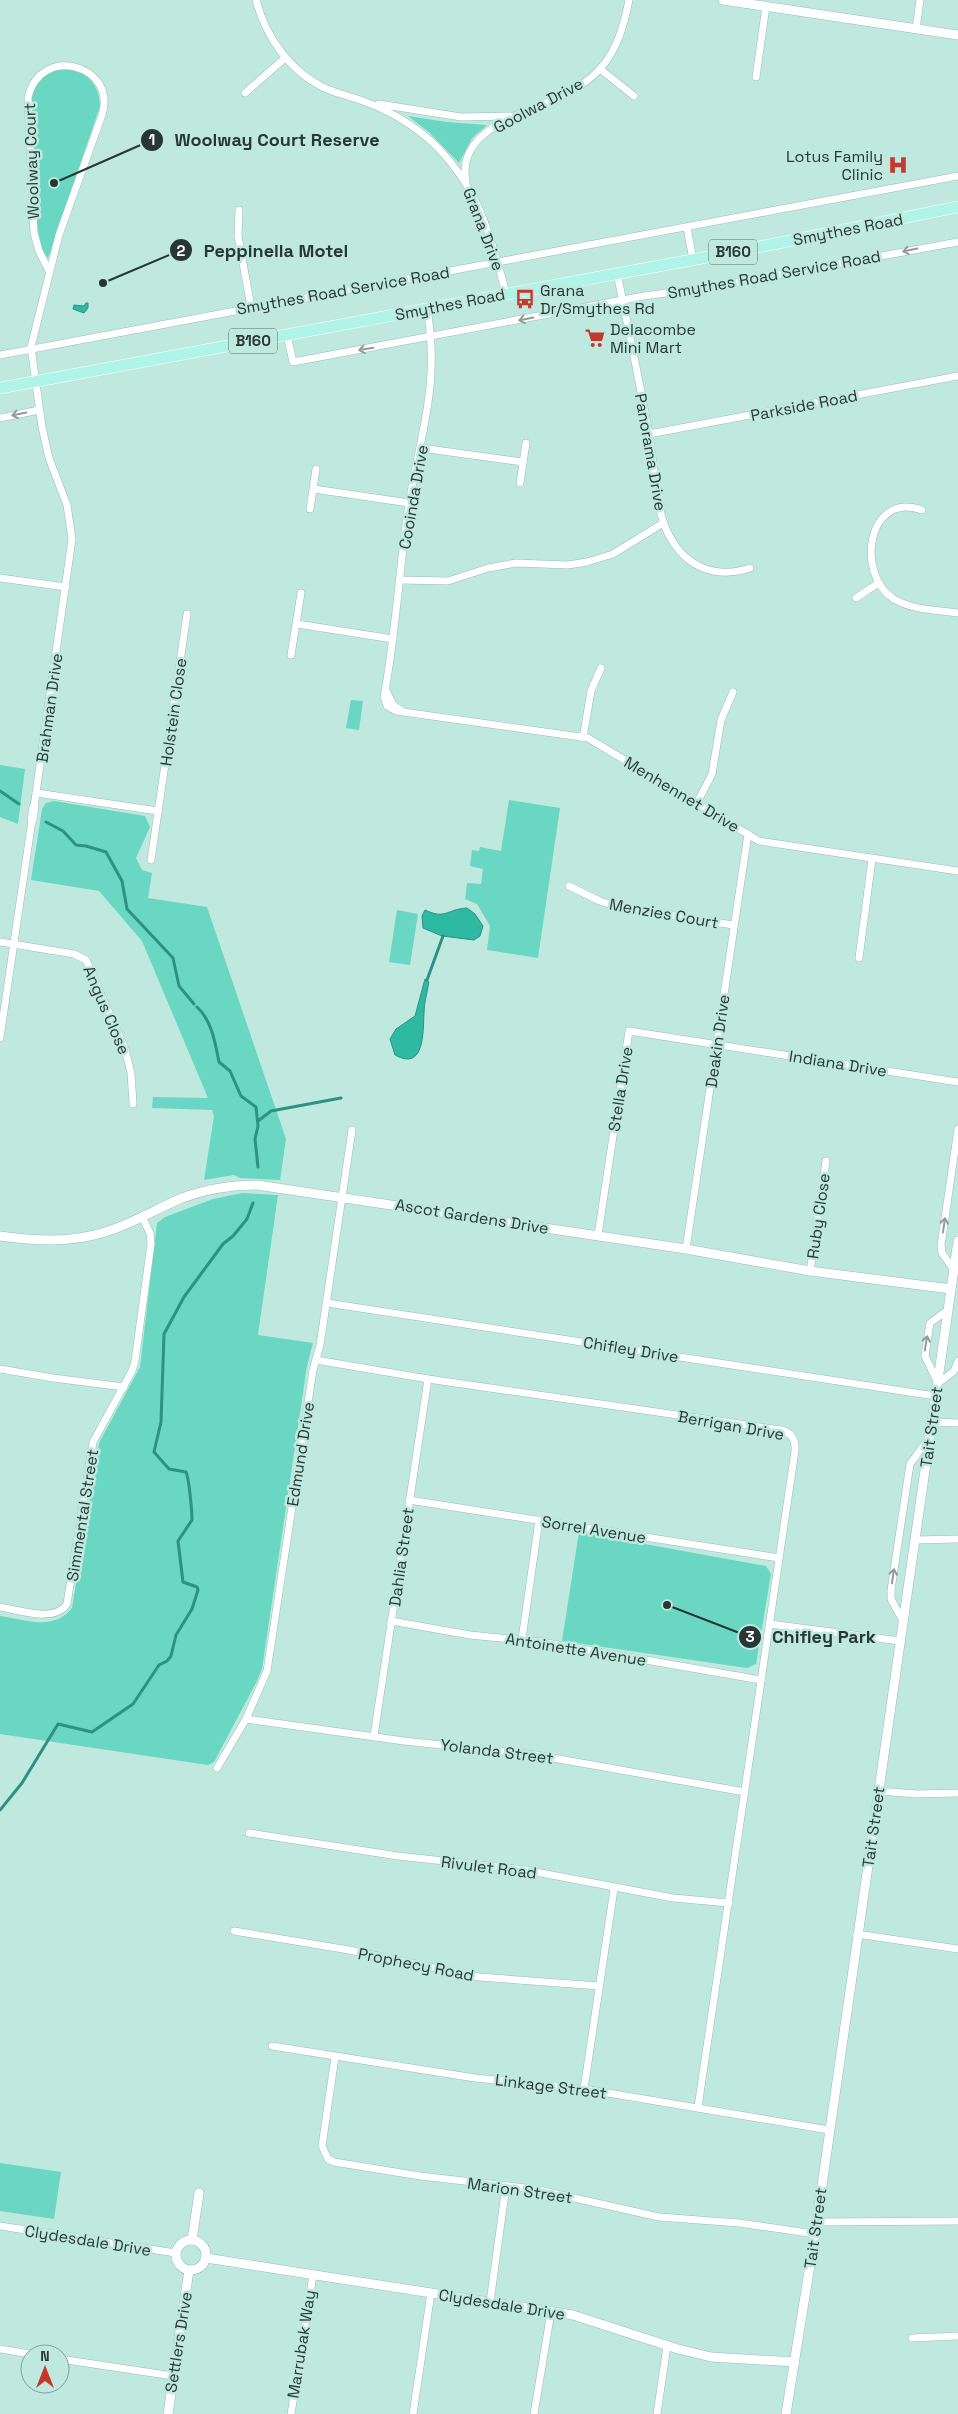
<svg xmlns="http://www.w3.org/2000/svg" width="958" height="2414" viewBox="0 0 958 2414" font-family="'Space Grotesk',sans-serif">
	<style>
		.green { fill: #69d7c2 }
		.water { fill: #2eb9a2; stroke: #2c9281 }
		.lines { fill: none; stroke-linecap: round; stroke-linejoin: round }
		.stream { stroke: #2c9281; stroke-width: 3 }
		.minor-casing { stroke: #96bfb6; stroke-width: 8 }
		.tertiary-casing { stroke: #96bfb6; stroke-width: 10 }
		.primary-casing { stroke: #fff; stroke-width: 12 }
		.minor { stroke: #fff; stroke-width: 7 }
		.tertiary { stroke: #fff; stroke-width: 9 }
		.primary { stroke: #b0f4e7; stroke-width: 11 }
		.oneway { stroke: #939b9a }
		.labels { text-anchor: middle; stroke-width: 5; stroke-linejoin: round; paint-order: stroke }
		.shield { fill: #bfe9df; stroke: #556c67; stroke-width: 1 }
		.shield-label { font-size: 15px; font-weight: bold; fill: #273734 }
		.street-label { font-size: 16px; fill: #273734; stroke: #bfe9df }
		.poi-label { font-size: 16px; fill: #273734; stroke: #bfe9df; text-anchor: start }
		.leader { fill: none; stroke: #273734; stroke-width: 2 }
		.callout-dot { fill: #273734; stroke: #bfe9df; stroke-width: 2 }
		.mark-label { font-size: 15px; text-anchor: middle; font-weight: bold; fill: #fff }
		.callout-label { font-size: 18px; text-anchor: middle; font-weight: bold; fill: #273734; stroke: #bfe9df; stroke-width: 5; stroke-linejoin: round; paint-order: stroke }
	</style>
	<rect width="100%" height="100%" fill="#bfe9df"/>
	<g class="green">
		<path d="M59 69C83 68 99 81 100 106L48 258C31 243 33 128 31 101 34 84 43 75 59 69Z"/>
		<path d="M408 116 447 122 487 125 472 138 459 163 430 133Z"/>
		<path d="M351 700 363 701 359 730 346 728Z"/>
		<path d="M0 765 25 769 18 824 0 817Z"/>
		<path d="M509 800 560 808 538 958 487 950 490 926 477 904 465 899 467 883 481 884 483 869 470 866 472 850 479 851 480 847 501 851Z"/>
		<path d="M54 801 145 816 150 827 136 858 142 870 152 873 148 898 207 907 286 1139 280 1180 240 1178 234 1175 204 1180 214 1116 212 1110 152 1108 153 1097 208 1098 142 941 99 891 31 880 42 809 46 803Z"/>
		<path d="M397 910 418 914 410 965 389 962Z"/>
		<path d="M242 1193 278 1195 258 1335 313 1343 307 1366 262 1669 256 1683 214 1762 208 1765 0 1734V1616C25 1620 54 1631 72 1608L99 1443 140 1367 157 1223 165 1217 213 1199Z"/>
		<path d="M579 1532 766 1566 771 1574 756 1664 747 1668 562 1641Z"/>
		<path d="M0 2163 61 2172 54 2219 0 2211Z"/>
	</g>
	<g class="water">
		<path d="M86 303H88V308L84 313 73 309 74 305 84 306Z"/>
		<path d="M467 908 475 914 483 926 480 936 474 940 442 936 423 928 422 916 425 910C446 920 447 909 467 908Z"/>
		<path d="M425 979 429 982C427 993 424 1003 424 1013 423 1031 425 1072 395 1055L390 1039 396 1029 415 1016Z"/>
	</g>
	<g class="lines">
		<g class="stream">
			<path d="M0 791 19 804"/>
			<path d="M46 822 63 831 76 845 86 846 106 852 122 881 127 909 173 958 179 986 194 1004"/>
			<path d="M427 980 443 936"/>
			<path d="M197 1007C212 1021 215 1042 219 1062L230 1071 241 1096 256 1107 258 1126 255 1139 258 1167"/>
			<path d="M258 1121 271 1111 341 1098"/>
			<path d="M0 1810 22 1783 58 1724 92 1732 133 1704 159 1665 167 1661 171 1656 176 1635 192 1609 198 1590 197 1587 183 1582 178 1541 192 1520C192 1511 189 1478 186 1472L169 1469 154 1452 161 1422 164 1334 184 1297 223 1244 233 1236 247 1219 253 1203"/>
		</g>
		<defs>
			<g id="minor">
				<path d="M256 0C266 38 291 73 327 89 339 94 352 97 363 101 388 110 412 124 432 142 479 187 489 233 506 293"/>
				<path d="M916 29 920 0"/>
				<path d="M600 69 634 96"/>
				<path d="M756 77 766 6"/>
				<path d="M245 93 285 58"/>
				<path d="M379 104 461 117 510 116"/>
				<path d="M466 181C456 129 524 114 558 98 573 91 588 82 599 70 617 51 624 25 629 0"/>
				<path d="M239 210 238 236 251 307"/>
				<path d="M687 227 693 260"/>
				<path d="M617 273C628 327 639 380 649 433 654 463 655 512 670 537 687 568 717 579 750 568"/>
				<path d="M427 309C440 385 421 431 409 504 399 568 396 633 384 697L387 706 396 711 588 738 759 841 958 871"/>
				<path d="M287 335 293 362 644 296 718 286 958 242"/>
				<path d="M0 355 958 176"/>
				<path d="M0 418 39 410"/>
				<path d="M649 434 958 376"/>
				<path d="M421 448 523 462"/>
				<path d="M520 483 526 443"/>
				<path d="M314 489 409 503"/>
				<path d="M310 509 316 469"/>
				<path d="M922 510C867 490 855 575 894 599 912 610 938 610 958 613"/>
				<path d="M0 578 66 587"/>
				<path d="M400 580 448 581 488 568 516 563 568 565 587 562 613 554 663 523"/>
				<path d="M856 598 877 584"/>
				<path d="M297 624 393 639"/>
				<path d="M291 655 301 593"/>
				<path d="M386 690 393 705 402 711"/>
				<path d="M583 738 591 691 601 668"/>
				<path d="M37 793 158 811"/>
				<path d="M697 803 712 774 721 720 733 692"/>
				<path d="M34 807 72 539 67 505 49 458 42 427 31 347 59 235 102 115C118 64 39 44 28 98L34 233 39 251 49 271"/>
				<path d="M151 860 187 614"/>
				<path d="M569 886 600 901 618 907 733 925"/>
				<path d="M0 942 74 954 86 960 125 1049 131 1073 133 1104"/>
				<path d="M859 958 872 859"/>
				<path d="M0 1038 32 820"/>
				<path d="M598 1235 629 1031 958 1082"/>
				<path d="M686 1249 748 834"/>
				<path d="M954 1270 942 1253 941 1245 958 1129"/>
				<path d="M810 1271 826 1161"/>
				<path d="M327 1303 935 1396"/>
				<path d="M316 1360 428 1379 781 1430C792 1433 796 1440 795 1451L698 2107"/>
				<path d="M0 1369 53 1378 124 1387"/>
				<path d="M937 1381 925 1356 930 1323 948 1310"/>
				<path d="M937 1384 954 1371 958 1361"/>
				<path d="M932 1422 958 1423"/>
				<path d="M409 1500 779 1558"/>
				<path d="M915 1540 958 1539"/>
				<path d="M0 1607C19 1610 55 1623 67 1604L93 1442 132 1371 135 1361 151 1244 150 1233 142 1217"/>
				<path d="M391 1621 470 1635 541 1642 761 1680"/>
				<path d="M903 1621 891 1599V1590L910 1464 929 1438"/>
				<path d="M770 1624 900 1641"/>
				<path d="M522 1639 539 1520"/>
				<path d="M246 1719 404 1741 536 1755 745 1792"/>
				<path d="M374 1736 428 1379"/>
				<path d="M217 1768 246 1719 267 1671 313 1370 320 1345 352 1130"/>
				<path d="M878 1791 917 1794 958 1793"/>
				<path d="M249 1833 398 1856 525 1870 673 1898 729 1903"/>
				<path d="M234 1931 349 1950 479 1977 599 1986"/>
				<path d="M857 1934 958 1949"/>
				<path d="M272 2046 475 2078 584 2089 829 2130"/>
				<path d="M335 2057 322 2146 328 2159 334 2162 420 2176 534 2189 659 2217 739 2223 815 2234"/>
				<path d="M584 2089 614 1889"/>
				<path d="M817 2222 958 2221"/>
				<path d="M0 2226 176 2253"/>
				<path d="M490 2302 506 2186"/>
				<path d="M912 2338 958 2336"/>
				<path d="M0 2349 30 2354"/>
				<path d="M60 2359 173 2376"/>
				<path d="M291 2414 313 2275"/>
				<path d="M413 2414 431 2293"/>
				<path d="M534 2414 551 2312"/>
				<path d="M657 2414 667 2346"/>
			</g>
			<g id="tertiary">
				<path d="M723 0 958 35"/>
				<path d="M32 820 34 807"/>
				<path d="M0 1236C36 1241 70 1243 105 1232 132 1224 156 1209 182 1198 206 1189 231 1185 257 1185L686 1249 810 1271 951 1289"/>
				<circle cx="191" cy="2255" r="15"/>
				<path d="M192 2240 199 2193"/>
				<path d="M206 2258 573 2315 678 2349 711 2357 795 2362"/>
				<path d="M168 2414 189 2270"/>
				<path d="M786 2414 815 2234 958 1241"/>
			</g>
			<path id="primary" d="M0 388 729 253 958 207"/>
		</defs>
		<use href="#minor" class="minor-casing"/>
		<use href="#tertiary" class="tertiary-casing"/>
		<use href="#primary" class="primary-casing"/>
		<use href="#minor" class="minor"/>
		<use href="#tertiary" class="tertiary"/>
		<use href="#primary" class="primary"/>
	</g>
	<defs><path id="oneway-shaft" d="M-6 0H5M1.5-3L5.5 0L1.5 3" fill="none" stroke-width="1.6" stroke-linecap="round" stroke-linejoin="round" transform="scale(1.25)"/></defs>
	<g class="oneway">
		<use href="#oneway-shaft" transform="translate(910 250) rotate(169)"/>
		<use href="#oneway-shaft" transform="translate(526 319) rotate(169)"/>
		<use href="#oneway-shaft" transform="translate(366 349) rotate(170)"/>
		<use href="#oneway-shaft" transform="translate(19 414) rotate(169)"/>
		<use href="#oneway-shaft" transform="translate(944 1225) rotate(-82)"/>
		<use href="#oneway-shaft" transform="translate(926 1343) rotate(-81)"/>
		<use href="#oneway-shaft" transform="translate(893 1576) rotate(-82)"/>
	</g>
	<defs>
		<symbol id="hospital-bare" viewBox="-9 -9 18 18"><path d="M-5-5h3v3.5h4V-5h3V5h-3V1.5h-4V5h-3Z" fill="#c5382b" stroke="#bfe9df" stroke-width="2.5" paint-order="stroke"/></symbol>
		<symbol id="bus-bare" viewBox="-9 -9 18 18"><path d="M-5-6H5V4H4V6H2V4H-2V6H-4V4H-5ZM-3.5-4V0h7V-4ZM-3.5 1.2v1.5H-2V1.2ZM2 1.2v1.5H3.5V1.2Z" fill="#c5382b" stroke="#bfe9df" stroke-width="2.5" paint-order="stroke"/></symbol>
		<symbol id="supermarket-bare" viewBox="-9 -9 18 18"><path d="M-6-5.5h2.5l.6 2H6L4.5 2H-2.5L-4.4-4H-6ZM-1.5 3.2a1.3 1.3 0 1 0 .1 0ZM3 3.2a1.3 1.3 0 1 0 .1 0Z" fill="#c5382b" stroke="#bfe9df" stroke-width="2.5" paint-order="stroke"/></symbol>
	</defs>
	<g fill-rule="evenodd">
		<use href="#hospital-bare" x="884" y="151" width="28" height="28"/>
		<use href="#bus-bare" x="511" y="285" width="28" height="28"/>
		<use href="#supermarket-bare" x="581" y="324" width="28" height="28"/>
	</g>
	<g class="labels">
		<g class="shield">
			<rect x="709" y="239.5" width="48" height="25" rx="4"/>
			<rect x="229" y="328.5" width="48" height="25" rx="4"/>
		</g>
		<g class="shield-label">
			<text x="733" y="257">B160</text>
			<text x="253" y="346">B160</text>
		</g>
		<g class="street-label">
			<text transform="translate(538 105) rotate(-28)" y="6">Goolwa Drive</text>
			<text transform="translate(31 161) rotate(-92)" y="6">Woolway Court</text>
			<text transform="translate(484 229) rotate(69)" y="6">Grana Drive</text>
			<text transform="translate(848 229) rotate(-11)" y="6">Smythes Road</text>
			<text transform="translate(774 274) rotate(-10)" y="6">Smythes Road Service Road</text>
			<text transform="translate(343 290) rotate(-10)" y="6">Smythes Road Service Road</text>
			<text transform="translate(450 304) rotate(-11)" y="6">Smythes Road</text>
			<text transform="translate(804 405) rotate(-11)" y="6">Parkside Road</text>
			<text transform="translate(651 452) rotate(80)" y="6">Panorama Drive</text>
			<text transform="translate(413 497) rotate(-80)" y="6">Cooinda Drive</text>
			<text transform="translate(49 708) rotate(-82)" y="6">Brahman Drive</text>
			<text transform="translate(173 712) rotate(-82)" y="6">Holstein Close</text>
			<text transform="translate(682 794) rotate(31)" y="6">Menhennet Drive</text>
			<text transform="translate(664 913) rotate(10)" y="6">Menzies Court</text>
			<text transform="translate(107 1010) rotate(67)" y="6">Angus Close</text>
			<text transform="translate(717 1041) rotate(-82)" y="6">Deakin Drive</text>
			<text transform="translate(838 1063) rotate(9)" y="6">Indiana Drive</text>
			<text transform="translate(620 1089) rotate(-81)" y="6">Stella Drive</text>
			<text transform="translate(472 1216) rotate(9)" y="6">Ascot Gardens Drive</text>
			<text transform="translate(818 1216) rotate(-82)" y="6">Ruby Close</text>
			<text transform="translate(631 1349) rotate(9)" y="6">Chifley Drive</text>
			<text transform="translate(731 1425) rotate(10)" y="6">Berrigan Drive</text>
			<text transform="translate(931 1427) rotate(-82)" y="6">Tait Street</text>
			<text transform="translate(300 1454) rotate(-81)" y="6">Edmund Drive</text>
			<text transform="translate(82 1515) rotate(-81)" y="6">Simmental Street</text>
			<text transform="translate(594 1529) rotate(9)" y="6">Sorrel Avenue</text>
			<text transform="translate(401 1557) rotate(-82)" y="6">Dahlia Street</text>
			<text transform="translate(576 1649) rotate(9)" y="6">Antoinette Avenue</text>
			<text transform="translate(497 1751) rotate(7)" y="6">Yolanda Street</text>
			<text transform="translate(873 1827) rotate(-82)" y="6">Tait Street</text>
			<text transform="translate(489 1867) rotate(7)" y="6">Rivulet Road</text>
			<text transform="translate(416 1964) rotate(11)" y="6">Prophecy Road</text>
			<text transform="translate(551 2086) rotate(7)" y="6">Linkage Street</text>
			<text transform="translate(520 2190) rotate(8)" y="6">Marion Street</text>
			<text transform="translate(815 2228) rotate(-82)" y="6">Tait Street</text>
			<text transform="translate(88 2240) rotate(9)" y="6">Clydesdale Drive</text>
			<text transform="translate(502 2304) rotate(9)" y="6">Clydesdale Drive</text>
			<text transform="translate(178 2342) rotate(-81)" y="6">Settlers Drive</text>
			<text transform="translate(301 2344) rotate(-81)" y="6">Marrubak Way</text>
		</g>
		<g class="poi-label">
			<text x="883" y="162" text-anchor="end">Lotus Family<tspan x="883" dy="18">Clinic</tspan></text>
			<text x="540" y="296">Grana<tspan x="540" dy="18">Dr/Smythes Rd</tspan></text>
			<text x="610" y="335">Delacombe<tspan x="610" dy="18">Mini Mart</tspan></text>
		</g>
	</g>
	<path class="leader" d="M54 183L152 140M103 283L181 250M667 1605L750 1637"/>
	<g class="callout-dot">
		<circle cx="54" cy="183" r="5"/>
		<circle cx="103" cy="283" r="5"/>
		<circle cx="667" cy="1605" r="5"/>
		<circle cx="152" cy="140" r="12"/>
		<circle cx="181" cy="250" r="12"/>
		<circle cx="750" cy="1637" r="12"/>
	</g>
	<g class="mark-label">
		<text x="152" y="145">1</text>
		<text x="181" y="256">2</text>
		<text x="750" y="1642">3</text>
	</g>
	<g class="callout-label">
		<text x="277" y="146">Woolway Court Reserve</text>
		<text x="276" y="257">Peppinella Motel</text>
		<text x="824" y="1643">Chifley Park</text>
	</g>
	<g transform="translate(45 2369)"><circle r="24" fill="#bfe9df" stroke="#82a29b"/>
	<path d="M0-4L9 19L0 12L-9 19Z" fill="#c5382b"/>
	<text y="-8" font-size="14" font-weight="bold" text-anchor="middle" fill="#273734">N</text>
	</g>
</svg>
